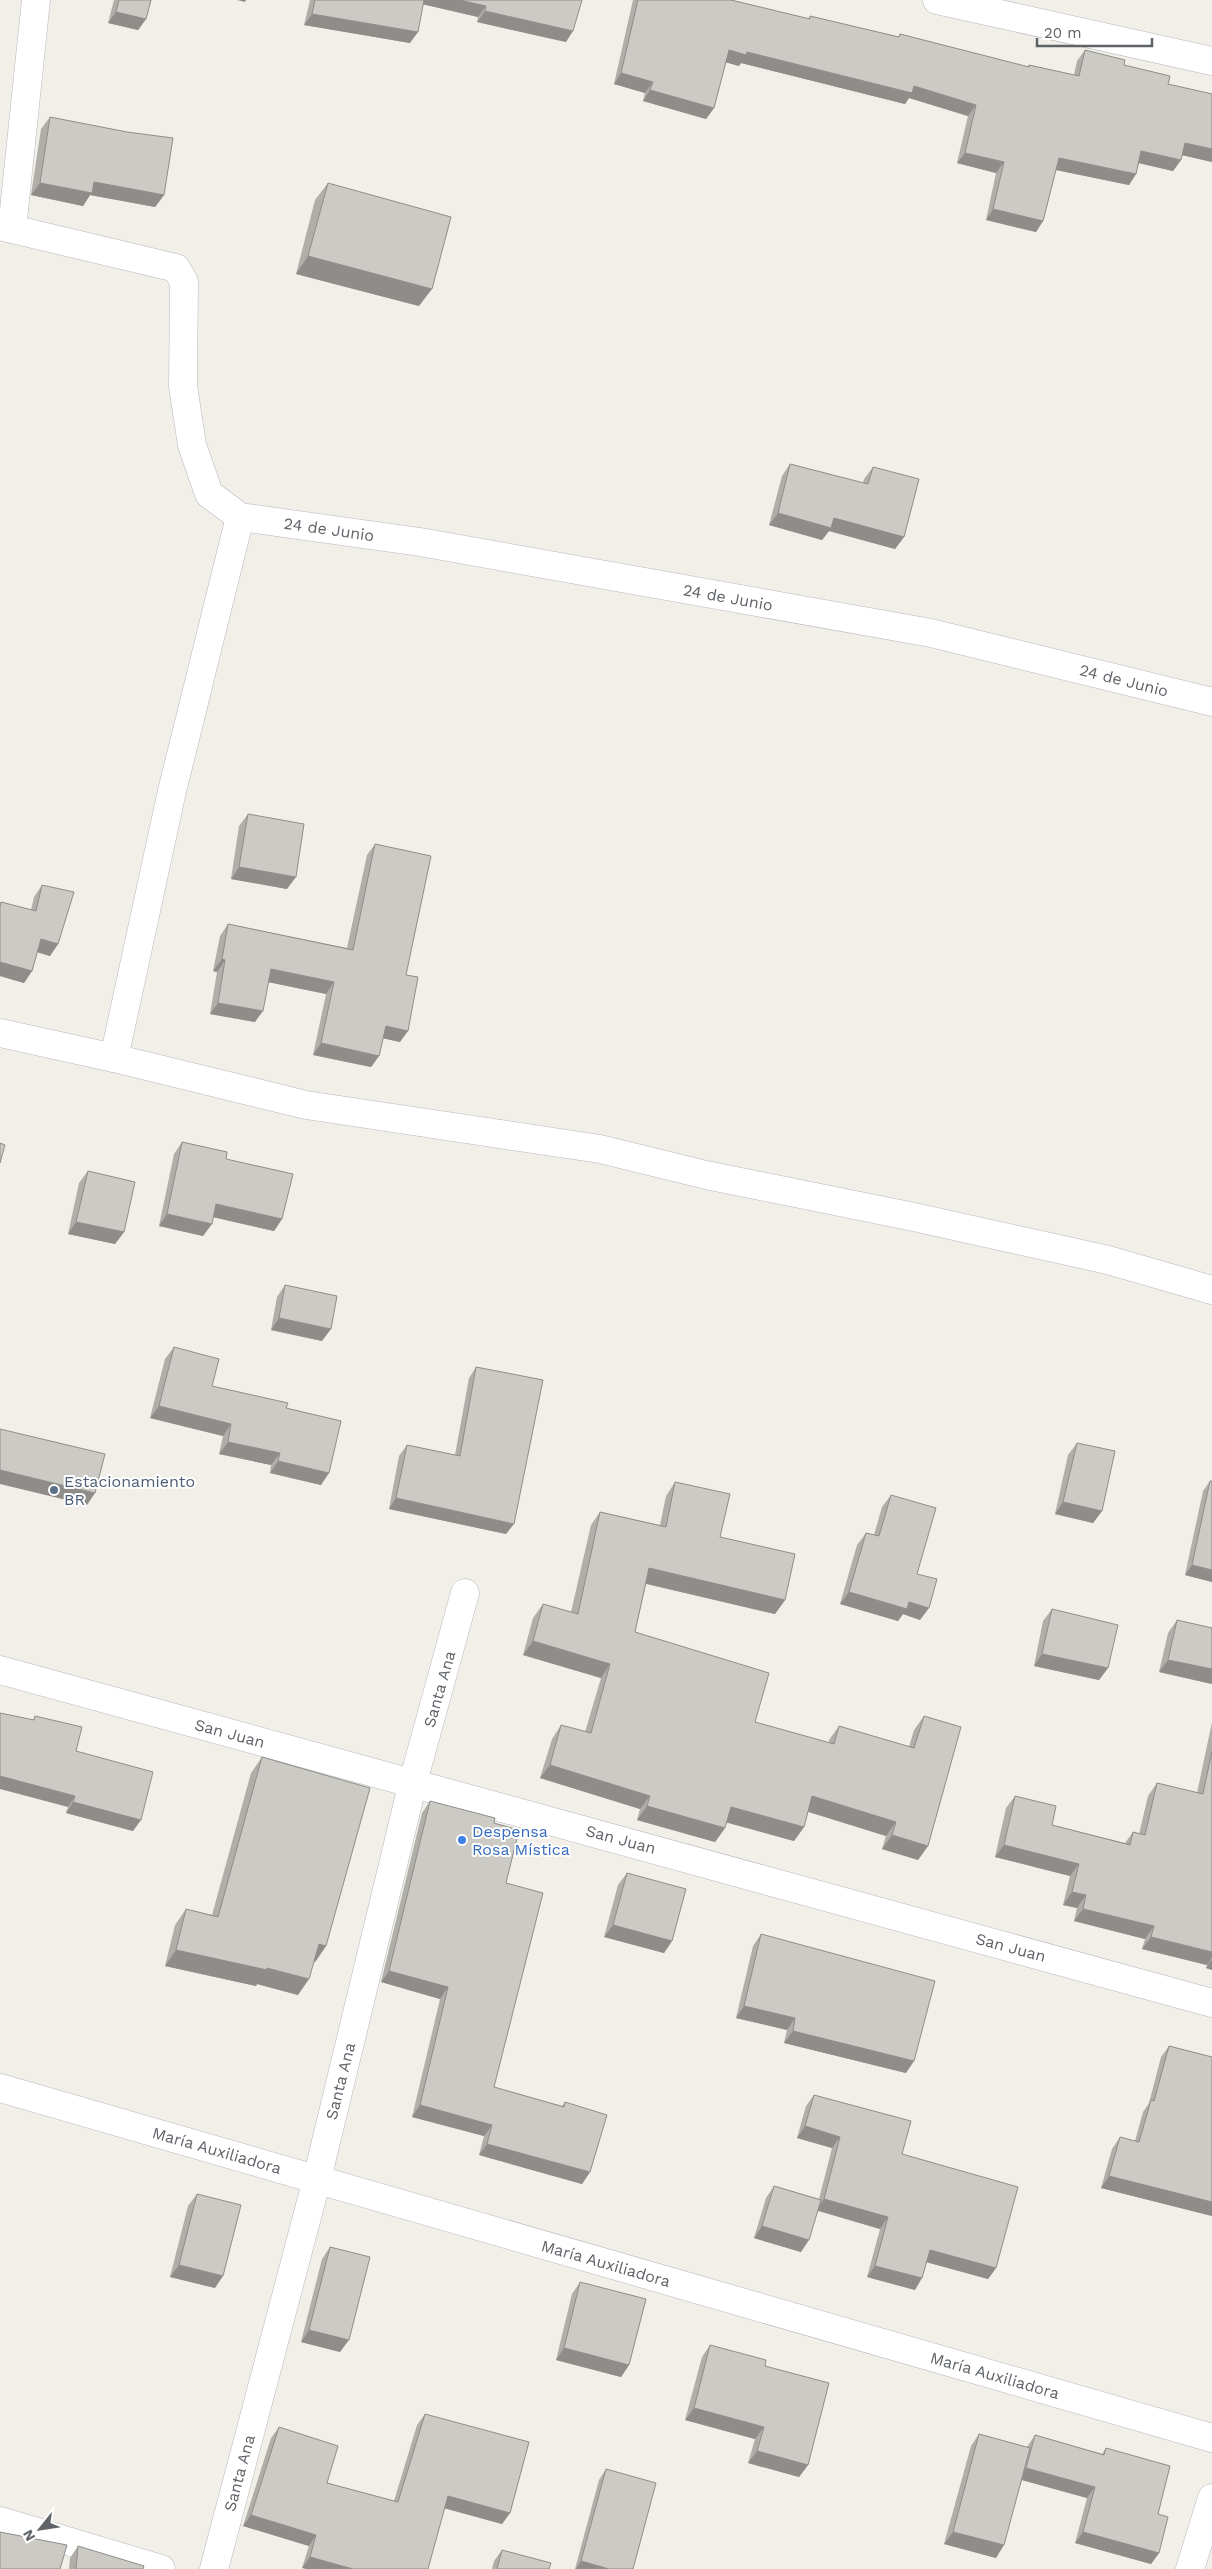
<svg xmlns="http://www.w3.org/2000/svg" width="1212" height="2569" viewBox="0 0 1212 2569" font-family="'Work Sans',sans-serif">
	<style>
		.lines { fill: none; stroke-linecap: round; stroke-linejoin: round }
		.street-casing { stroke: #b5b8bc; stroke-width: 29 }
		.street { stroke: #fff; stroke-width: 28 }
		.wall { fill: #afaea9 }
		.shaded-wall { fill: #8f8d8a }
		.building { fill: #cccac5; stroke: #8f8d8a }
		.service-dot { fill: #5c6f8a; stroke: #fff; stroke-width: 2 }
		.shop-dot { fill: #3f7fe0; stroke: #fff; stroke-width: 2 }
		.labels { text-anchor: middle; stroke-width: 4; stroke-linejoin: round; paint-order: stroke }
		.street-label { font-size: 16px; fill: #5f6368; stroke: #fff }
		.service-label { font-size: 16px; fill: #4e5e75; stroke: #fff; text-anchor: start }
		.shop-label { font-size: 16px; fill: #366cbe; stroke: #fff; text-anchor: start }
	</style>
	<rect width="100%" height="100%" fill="#f1efe8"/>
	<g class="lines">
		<defs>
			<g id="street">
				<path d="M937 0 1212 61"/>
				<path d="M0 226 176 268 184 282 183 386 192 445 209 494 240 517 420 542 931 633 1212 702"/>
				<path d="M12 229 36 0"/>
				<path d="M0 1033 114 1058 306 1105 600 1149 706 1175 914 1217 1108 1260 1212 1290"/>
				<path d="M114 1058 172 791 240 517"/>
				<path d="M0 1670 1212 2003"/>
				<path d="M0 2088 1212 2438"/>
				<path d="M0 2521 161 2569"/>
				<path d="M214 2569 317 2179 413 1782 465 1593"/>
				<path d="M1190 2569 1212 2498"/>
			</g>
		</defs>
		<use href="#street" class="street-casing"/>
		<use href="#street" class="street"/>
	</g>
	<g class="wall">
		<path d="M114 0H151L146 19 138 30 108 23Z"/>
		<path d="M310 0H582L566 42 477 22 478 17 423 4 410 43 304 25Z"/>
		<path d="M633 0H731L809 19 810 16 898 37 900 34 1028 67 1029 65 1074 75 1077 61 1085 50 1124 65 1168 84 1212 94V162L1182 155 1181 160 1173 171 1139 163 1136 174 1129 185 1056 170 1043 221 1036 232 986 220 996 173 957 163 968 116 909 98 905 104 741 63 739 66 726 62 714 108 706 119 643 101 645 93 614 84Z"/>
		<path d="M50 117 164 195 155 207 90 195 83 206 31 195 41 129Z"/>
		<path d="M328 183 419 306 296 274 315 200Z"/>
		<path d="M790 464 863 483 864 479 873 467 904 537 895 549 829 531 822 540 769 525 782 476Z"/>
		<path d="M248 814 287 889 231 879 239 826Z"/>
		<path d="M375 844 406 975 400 1042 383 1038 379 1056 371 1067 313 1055 326 994 268 982 255 1022 210 1014 217 972 213 971 220 936 228 924 347 948 367 855Z"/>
		<path d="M42 885 58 944 50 956 37 952 32 971 24 983 0 976V903L1 902 31 910 34 897Z"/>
		<path d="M182 1142 226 1159 282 1219 274 1231 213 1217 203 1236 159 1226 174 1154Z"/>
		<path d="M88 1171 124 1232 115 1244 68 1234 79 1183Z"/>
		<path d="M285 1285 322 1341 271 1330 277 1297Z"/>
		<path d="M174 1347 212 1386 286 1408 321 1485 270 1473 271 1465 219 1454 223 1436 150 1418 165 1359Z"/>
		<path d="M476 1367 506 1534 389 1509 399 1456 407 1445 455 1455 469 1378Z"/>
		<path d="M1077 1443 1102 1511 1093 1523 1055 1514 1068 1455Z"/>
		<path d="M1210 1481H1212V1582L1185 1575 1203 1491Z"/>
		<path d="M675 1482 720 1537 785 1600 775 1614 646 1584 635 1632 755 1722 829 1743V1740L839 1726 909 1747 914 1730 924 1716 928 1846 918 1860 882 1849 886 1836 808 1812 804 1827 794 1841 726 1822 725 1828 715 1842 637 1820 640 1809 540 1778 552 1739 561 1725 585 1732 601 1678 523 1655 533 1618 543 1604 571 1612 591 1525 600 1512 660 1525 666 1496Z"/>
		<path d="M891 1495 917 1574 920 1620 903 1614 898 1621 840 1604 857 1545 866 1533 874 1535 882 1507Z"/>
		<path d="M1052 1609 1108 1668 1099 1680 1034 1666 1043 1621Z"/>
		<path d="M1177 1620 1212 1628V1684L1159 1672 1168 1633Z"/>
		<path d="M35 1716 76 1751 133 1831 66 1813 68 1807 33 1720Z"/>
		<path d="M1212 1722V1970L1206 1968 1207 1965 1142 1949 1145 1939 1074 1921 1077 1908 1063 1905 1070 1876 995 1857 1006 1808 1015 1796 1052 1825 1125 1843 1133 1832 1139 1834 1148 1796 1157 1783 1197 1793Z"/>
		<path d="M262 1757 326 1946 315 1962H314L298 1995 257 1984 256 1986 165 1966 175 1925 186 1909 212 1915 251 1773Z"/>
		<path d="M430 1801 494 1823 506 1883 494 2087 562 2106 565 2102 590 2172 582 2184 479 2155 484 2136 412 2117 440 1999 381 1982 422 1813Z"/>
		<path d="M627 1873 672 1941 664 1953 604 1937 618 1885Z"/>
		<path d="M761 1934 906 2073 784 2043 787 2030 736 2018 753 1946Z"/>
		<path d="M1169 2046 1212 2057V2216L1101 2188 1112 2149 1120 2137 1135 2141 1143 2112 1149 2103 1161 2057Z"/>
		<path d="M814 2095 902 2154 996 2268 988 2279 927 2262 915 2290 867 2277 880 2229 818 2211 801 2252 754 2238 766 2198 774 2186 819 2199 832 2148 797 2138 806 2106Z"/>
		<path d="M197 2194 215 2288 170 2277 188 2206Z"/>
		<path d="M330 2247 340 2352 301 2342 322 2259Z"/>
		<path d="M580 2282 629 2365 621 2377 556 2360 572 2294Z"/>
		<path d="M710 2345 765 2366 808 2465 799 2477 748 2463 755 2439 685 2420 702 2357Z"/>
		<path d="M425 2414 510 2513 502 2524 444 2508 302 2568 309 2546 243 2526 271 2438 279 2427 327 2483 394 2501 417 2425Z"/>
		<path d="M979 2434 1027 2447 1035 2435 1102 2454 1106 2448 1158 2514 1159 2553 1151 2564 1075 2543 1087 2498 1022 2480 996 2558 944 2544 971 2446Z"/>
		<path d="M606 2469 633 2569H575L599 2480Z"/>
		<path d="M78 2546 143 2569H69L70 2558Z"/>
		<path d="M502 2550 549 2569H492L494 2561Z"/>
	</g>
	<g class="shaded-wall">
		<path d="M237 0H246L245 2Z"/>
		<path d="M420 0H459L486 6 478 17 417 3Z"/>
		<path d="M485 11 573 31 566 42 477 22Z"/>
		<path d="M116 12 146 19 138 30 108 23Z"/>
		<path d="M312 14 418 32 410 43 304 25Z"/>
		<path d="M729 50 747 52 914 86 976 105 968 116 909 98 905 104 741 63 739 66 721 61Z"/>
		<path d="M621 73 653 82 645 93 614 84Z"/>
		<path d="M650 90 714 108 706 119 643 101Z"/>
		<path d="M1185 143 1212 149V162L1177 154Z"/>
		<path d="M1141 151 1181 160 1173 171 1134 162Z"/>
		<path d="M965 153 1004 162 996 173 957 163Z"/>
		<path d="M1059 158 1136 174 1129 185 1051 169Z"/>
		<path d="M94 182 164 195 155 207 90 195 83 206 31 195 40 183Z"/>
		<path d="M993 209 1043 221 1036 232 986 220Z"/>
		<path d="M308 256 432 289 419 306 296 274Z"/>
		<path d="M778 513 834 518 904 537 895 549 829 531 822 540 769 525Z"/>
		<path d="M239 867 296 877 287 889 231 879Z"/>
		<path d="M41 939 58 944 50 956 33 951Z"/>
		<path d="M222 959 225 960 217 972 213 971Z"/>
		<path d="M0 962 32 971 24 983 0 976Z"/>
		<path d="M271 969 334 982 326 994 263 981Z"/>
		<path d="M218 1003 263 1011 255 1022 210 1014Z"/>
		<path d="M386 1026 408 1031 400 1042 377 1037Z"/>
		<path d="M321 1043 379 1056 371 1067 313 1055Z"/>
		<path d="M216 1204 282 1219 274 1231 208 1216Z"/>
		<path d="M167 1214 212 1224 203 1236 159 1226Z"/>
		<path d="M76 1222 124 1232 115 1244 68 1234Z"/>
		<path d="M279 1318 331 1329 322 1341 271 1330Z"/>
		<path d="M159 1406 231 1424 223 1436 150 1418Z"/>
		<path d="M228 1442 280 1453 271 1465 219 1454Z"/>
		<path d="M278 1461 329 1473 321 1485 270 1473Z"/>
		<path d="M0 1470 95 1493 87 1505 0 1484Z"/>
		<path d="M396 1498 514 1524 506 1534 389 1509Z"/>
		<path d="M1063 1502 1102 1511 1093 1523 1055 1514Z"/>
		<path d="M1192 1565 1212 1570V1582L1185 1575Z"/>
		<path d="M649 1568 785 1600 775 1614 639 1582Z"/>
		<path d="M849 1592 909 1602 929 1608 920 1620 903 1614 898 1621 840 1604Z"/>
		<path d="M533 1641 610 1664 601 1678 523 1655Z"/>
		<path d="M1042 1654 1108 1668 1099 1680 1034 1666Z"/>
		<path d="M1168 1660 1212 1669V1684L1159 1672Z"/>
		<path d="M550 1765 650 1796 640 1809 540 1778Z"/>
		<path d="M0 1776 75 1796 68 1807 0 1789Z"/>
		<path d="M812 1796 896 1822 886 1836 803 1810Z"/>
		<path d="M73 1802 141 1820 133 1831 66 1813Z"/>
		<path d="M647 1806 725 1828 715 1842 637 1820Z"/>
		<path d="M731 1807 804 1827 794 1841 721 1821Z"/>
		<path d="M892 1835 928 1846 918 1860 882 1849Z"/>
		<path d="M1004 1845 1079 1864 1070 1876 995 1857Z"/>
		<path d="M1072 1892 1086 1895 1077 1908 1063 1905Z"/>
		<path d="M1083 1909 1154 1926 1145 1939 1074 1921Z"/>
		<path d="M613 1925 672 1941 664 1953 604 1937Z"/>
		<path d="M1151 1937 1212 1952V1957L1207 1965 1142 1949Z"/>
		<path d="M319 1944 326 1946 315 1962 308 1960Z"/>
		<path d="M176 1950 267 1968 309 1979 298 1995 257 1984 256 1986 165 1966Z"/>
		<path d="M1212 1959V1970L1206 1968Z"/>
		<path d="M389 1971 448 1987 440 1999 381 1982Z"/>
		<path d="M744 2006 795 2018 787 2030 736 2018Z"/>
		<path d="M793 2031 914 2061 906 2073 784 2043Z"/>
		<path d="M420 2105 492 2125 484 2136 412 2117Z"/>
		<path d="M805 2126 840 2137 832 2148 797 2138Z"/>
		<path d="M487 2144 590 2172 582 2184 479 2155Z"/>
		<path d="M1109 2176 1212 2202V2216L1101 2188Z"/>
		<path d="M824 2199 888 2217 880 2229 816 2210Z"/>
		<path d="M762 2226 809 2240 801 2252 754 2238Z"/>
		<path d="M930 2250 996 2268 988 2279 922 2261Z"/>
		<path d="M179 2265 223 2276 215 2288 170 2277Z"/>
		<path d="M875 2266 922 2278 915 2290 867 2277Z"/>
		<path d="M309 2330 349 2340 340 2352 301 2342Z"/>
		<path d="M564 2348 629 2365 621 2377 556 2360Z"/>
		<path d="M694 2408 764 2427 755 2439 685 2420Z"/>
		<path d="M757 2451 808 2465 799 2477 748 2463Z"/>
		<path d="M1026 2468 1095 2487 1087 2498 1018 2479Z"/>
		<path d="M448 2496 510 2513 502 2524 440 2507Z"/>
		<path d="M251 2515 316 2535 309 2546 243 2526Z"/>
		<path d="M953 2532 1004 2545 996 2558 944 2544Z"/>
		<path d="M1083 2532 1159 2553 1151 2564 1075 2543Z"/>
		<path d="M310 2557 353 2569H306L302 2568Z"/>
		<path d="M581 2561 609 2569H576Z"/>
	</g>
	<g class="building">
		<path d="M119 0H151L146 19 116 12Z"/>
		<path d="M315 0H424L418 32 312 14Z"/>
		<path d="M459 0H582L573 31 485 11 486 6Z"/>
		<path d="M638 0H731L810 19V16L899 37 900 34 1029 67V65L1079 76 1085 50 1125 60 1124 65 1170 76 1168 84 1212 94V149L1185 143 1181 160 1141 151 1136 174 1059 158 1043 221 993 209 1004 162 965 153 976 105 914 86 912 93 747 52 746 55 729 50 714 108 650 90 653 82 621 73Z"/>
		<path d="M50 117 127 132 173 138 164 195 94 182 92 193 40 183Z"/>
		<path d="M328 183 451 217 432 289 308 256Z"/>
		<path d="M790 464 868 484 873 467 919 479 904 537 834 518 831 528 778 513Z"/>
		<path d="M248 814 304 824 296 877 239 867Z"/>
		<path d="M375 844 431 856 406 975 418 977 408 1031 386 1026 379 1056 321 1043 334 982 271 969 263 1011 218 1003 225 960 222 959 228 924 353 950Z"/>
		<path d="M42 885 74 892 58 944 41 939 32 971 0 962V906L1 902 36 911Z"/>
		<path d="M182 1142 227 1152 226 1159 293 1174 282 1219 216 1204 212 1224 167 1214Z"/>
		<path d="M0 1143 5 1145 0 1163Z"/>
		<path d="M88 1171 135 1182 124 1232 76 1222Z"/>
		<path d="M285 1285 337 1296 331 1329 279 1318Z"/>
		<path d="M174 1347 219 1359 212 1386 288 1403 286 1408 341 1421 329 1473 278 1461 280 1453 228 1442 231 1424 159 1406Z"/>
		<path d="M476 1367 543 1380 514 1524 396 1498 407 1445 460 1456Z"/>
		<path d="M0 1429 105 1454 95 1493 0 1470Z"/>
		<path d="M1077 1443 1115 1451 1102 1511 1063 1502Z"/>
		<path d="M1210 1481H1212V1570L1192 1565Z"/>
		<path d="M675 1482 730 1494 720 1537 795 1554 785 1600 649 1568 635 1632 769 1673 755 1722 834 1744 839 1726 914 1748 924 1716 961 1727 928 1846 892 1835 896 1822 812 1796 804 1827 731 1807 725 1828 647 1806 650 1796 550 1765 561 1725 591 1733 610 1664 533 1641 543 1604 578 1614 600 1512 666 1527Z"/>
		<path d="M891 1495 936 1508 917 1574 937 1579 929 1608 909 1602 907 1609 849 1592 866 1533 879 1536Z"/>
		<path d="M1052 1609 1118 1625 1108 1668 1042 1654Z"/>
		<path d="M1177 1620 1212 1628V1669L1168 1660Z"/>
		<path d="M0 1713 34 1720 35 1716 82 1727 76 1751 153 1772 141 1820 73 1802 75 1796 0 1776Z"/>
		<path d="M1212 1751V1952L1151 1937 1154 1926 1083 1909 1086 1895 1072 1892 1079 1864 1004 1845 1015 1796 1056 1806 1052 1825 1130 1845 1133 1832 1145 1835 1157 1783 1203 1794Z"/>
		<path d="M262 1757 370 1788 326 1946 319 1944 309 1979 267 1968V1970L176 1950 186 1909 218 1917Z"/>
		<path d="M430 1801 495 1818 494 1823 519 1830 506 1883 543 1893 494 2087 564 2107 565 2102 607 2115 590 2172 487 2144 492 2125 420 2105 448 1987 389 1971Z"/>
		<path d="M627 1873 686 1889 672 1941 613 1925Z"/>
		<path d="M761 1934 935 1981 914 2061 793 2031 795 2018 744 2006Z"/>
		<path d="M1169 2046 1212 2057V2202L1109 2176 1120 2137 1139 2142 1151 2100 1154 2101Z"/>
		<path d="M814 2095 911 2121 902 2154 1018 2187 996 2268 930 2250 922 2278 875 2266 888 2217 824 2199 840 2137 805 2126Z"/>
		<path d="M774 2186 821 2200 809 2240 762 2226Z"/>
		<path d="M197 2194 241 2205 223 2276 179 2265Z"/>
		<path d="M330 2247 370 2257 349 2340 309 2330Z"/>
		<path d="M580 2282 646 2299 629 2365 564 2348Z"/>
		<path d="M710 2345 766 2360 765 2366 829 2383 808 2465 757 2451 764 2427 694 2408Z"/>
		<path d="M425 2414 529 2442 510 2513 448 2496 428 2569H353L310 2557 316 2535 251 2515 279 2427 338 2446 327 2483 398 2502Z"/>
		<path d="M979 2434 1030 2448 1004 2545 953 2532Z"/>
		<path d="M1035 2435 1104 2455 1106 2448 1170 2466 1158 2514 1168 2517 1159 2553 1083 2532 1095 2487 1026 2468Z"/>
		<path d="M606 2469 656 2483 633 2569H609L581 2561Z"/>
		<path d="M0 2532 67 2545 60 2569H0Z"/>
		<path d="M78 2546 144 2566 143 2569H76Z"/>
		<path d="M502 2550 551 2563 549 2569H497Z"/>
	</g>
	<circle class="service-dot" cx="54" cy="1490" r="5"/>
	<circle class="shop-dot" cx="462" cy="1840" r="5"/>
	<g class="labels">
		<g class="street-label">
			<text transform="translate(329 529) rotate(8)" y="6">24 de Junio</text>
			<text transform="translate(728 597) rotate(10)" y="6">24 de Junio</text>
			<text transform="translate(1124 680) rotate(14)" y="6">24 de Junio</text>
			<text transform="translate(439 1689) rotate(-74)" y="6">Santa Ana</text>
			<text transform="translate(230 1733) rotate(15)" y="6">San Juan</text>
			<text transform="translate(621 1839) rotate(15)" y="6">San Juan</text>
			<text transform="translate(1011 1947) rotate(15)" y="6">San Juan</text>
			<text transform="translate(340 2081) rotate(-76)" y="6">Santa Ana</text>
			<text transform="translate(217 2150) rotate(16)" y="6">María Auxiliadora</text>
			<text transform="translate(606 2263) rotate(16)" y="6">María Auxiliadora</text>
			<text transform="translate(995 2375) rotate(16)" y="6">María Auxiliadora</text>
			<text transform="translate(239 2473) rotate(-75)" y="6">Santa Ana</text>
		</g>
		<g class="service-label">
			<text x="64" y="1487">Estacionamiento<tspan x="64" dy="18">BR</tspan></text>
		</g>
		<g class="shop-label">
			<text x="472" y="1837">Despensa<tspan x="472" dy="18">Rosa Mística</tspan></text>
		</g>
	</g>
	<g transform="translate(40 2529) rotate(240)" stroke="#ffffff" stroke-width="4" paint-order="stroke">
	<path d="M0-4L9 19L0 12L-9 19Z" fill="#5f6368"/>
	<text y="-8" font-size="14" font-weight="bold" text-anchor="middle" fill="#5f6368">N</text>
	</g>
	<path d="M1037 38v8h115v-8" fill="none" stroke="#5f6368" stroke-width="2.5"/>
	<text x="1044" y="38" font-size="15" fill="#5f6368" stroke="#ffffff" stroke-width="4" paint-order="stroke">20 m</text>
</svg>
